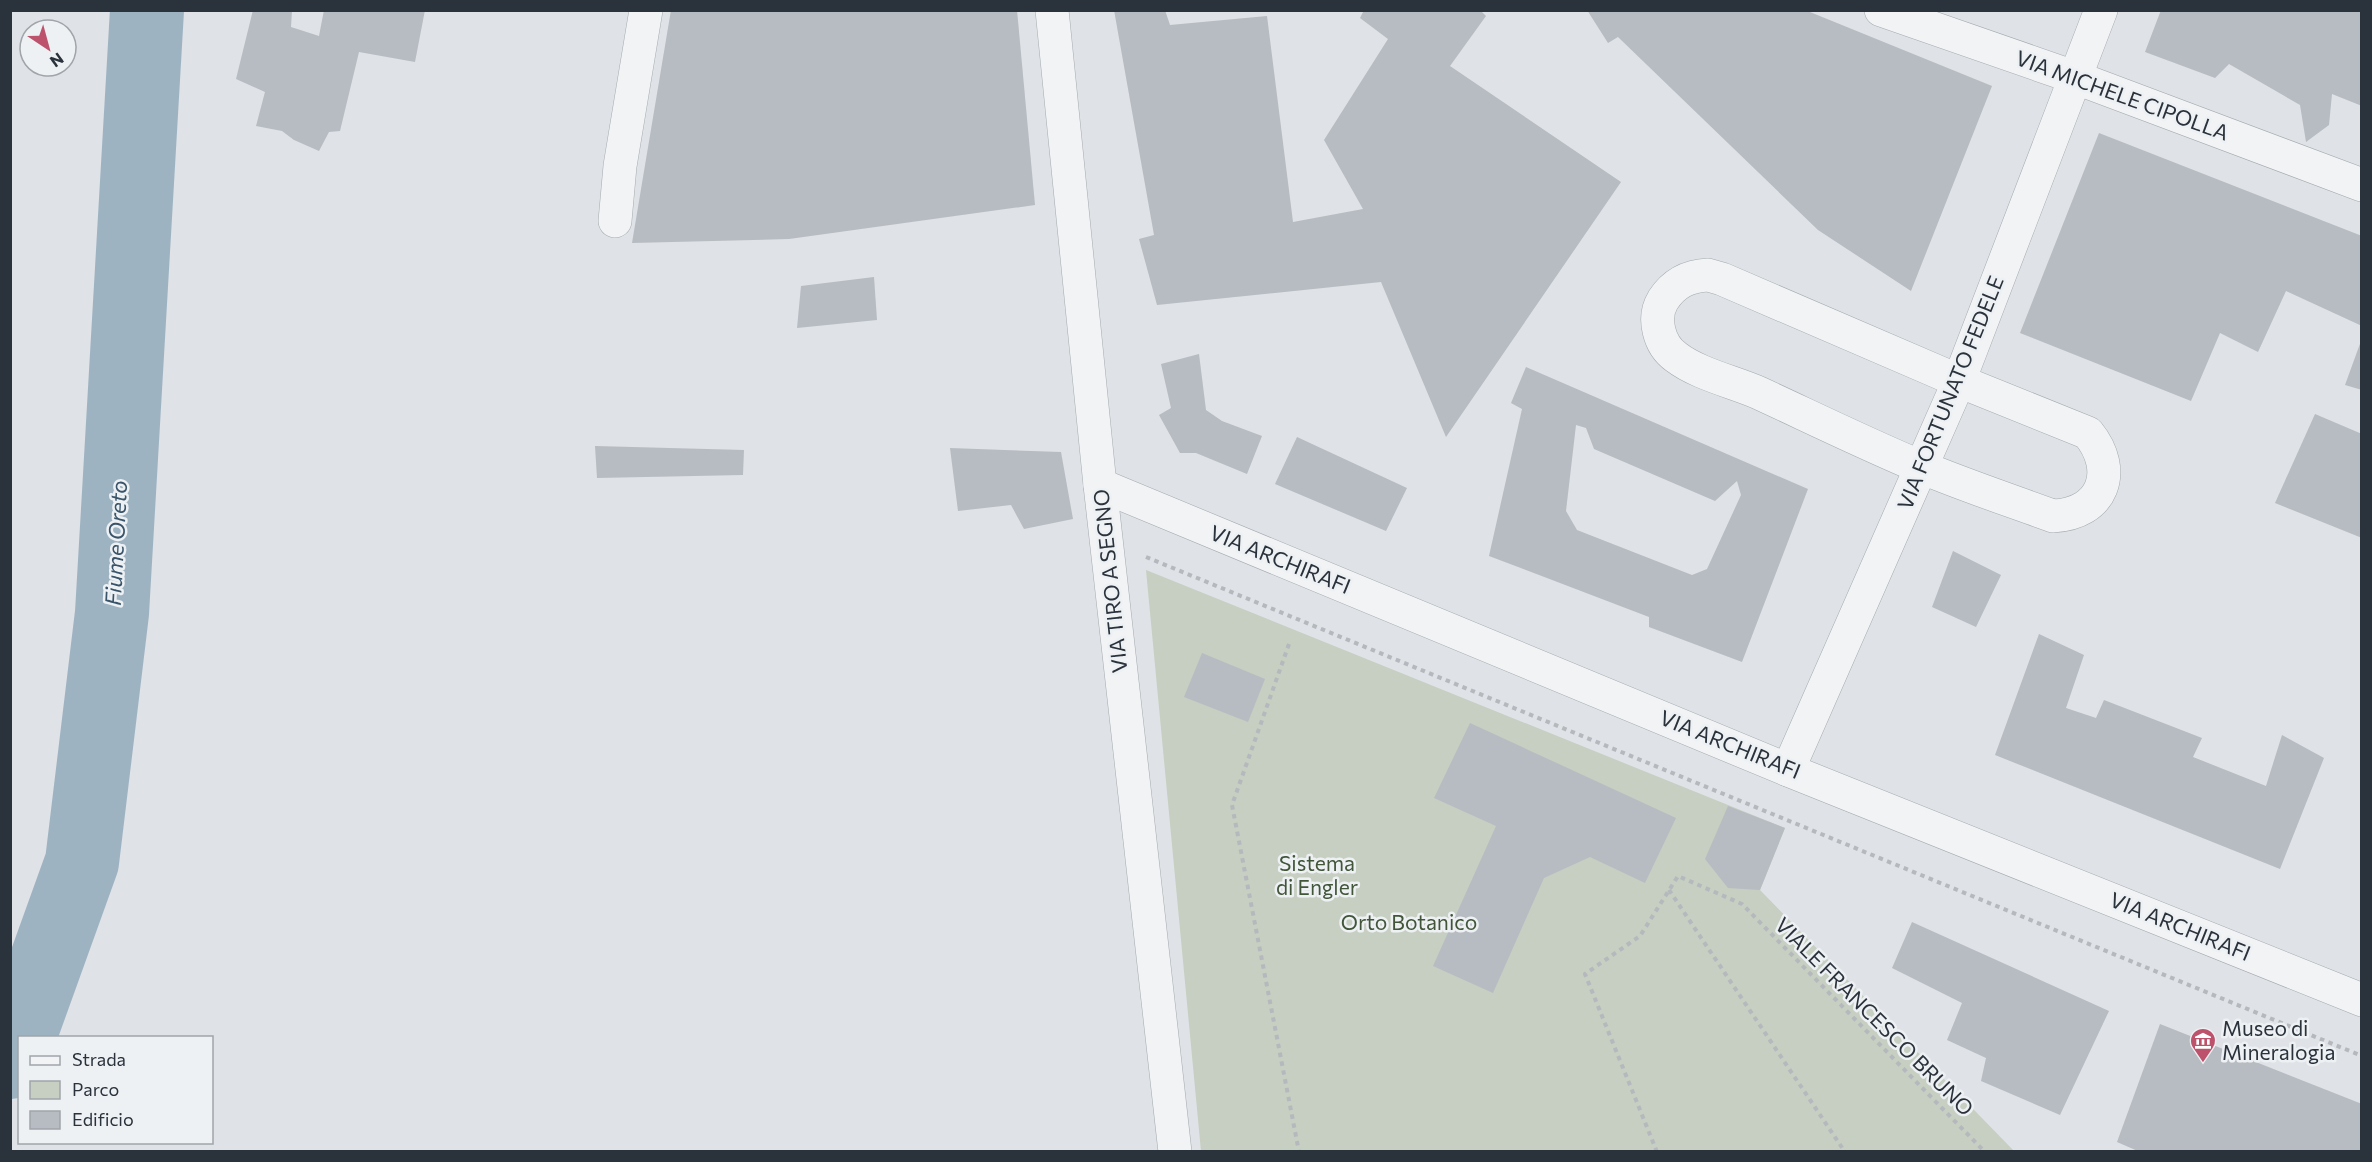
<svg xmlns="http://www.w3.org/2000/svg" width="2372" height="1162" viewBox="0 0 2372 1162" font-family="Commissioner,sans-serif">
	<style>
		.green { fill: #c6cfc1 }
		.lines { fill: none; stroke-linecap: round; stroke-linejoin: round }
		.river { stroke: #9eb3c2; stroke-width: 74 }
		.building { fill: #b7bcc2; fill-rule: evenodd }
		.street-casing { stroke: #a5aaaf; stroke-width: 34 }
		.path { stroke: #b5b9bd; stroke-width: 4; stroke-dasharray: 4.5 4.5; stroke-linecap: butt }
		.street { stroke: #f1f3f5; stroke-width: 33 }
		.labels { text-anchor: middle; stroke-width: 5; stroke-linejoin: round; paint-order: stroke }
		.street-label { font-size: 21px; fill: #2a323b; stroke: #eef1f4 }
		.park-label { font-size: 21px; fill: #415539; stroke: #eef1f4 }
		.poi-label { font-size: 21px; fill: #2a323b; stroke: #eef1f4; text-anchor: start }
		.water-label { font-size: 22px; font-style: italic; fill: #39546a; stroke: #eef1f4 }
	</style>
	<rect width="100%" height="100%" fill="#dfe2e6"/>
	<path class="green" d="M1146 570 1785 828 1760 890 2014 1151H1201Z"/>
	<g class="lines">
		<path class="river" d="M10 1062 82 862 112 613 147 10"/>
	</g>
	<g class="building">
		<path d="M253 10H292L291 27 319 36 324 10H425L415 62 359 52 340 131 329 132 319 151 294 140 282 131 256 126 265 92 236 79Z"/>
		<path d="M671 10H1017L1035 205 789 239 632 243Z"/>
		<path d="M1114 10H1165L1170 25 1267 16 1293 222 1363 209 1324 140 1388 39 1360 18 1364 10H1480L1486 16 1450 66 1621 182 1446 437 1381 282 1157 305 1139 239 1154 235Z"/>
		<path d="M1587 10H1805L1992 86 1911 291 1818 230 1618 37 1608 43Z"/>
		<path d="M2161 10H2362V106L2332 94 2329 125 2306 142 2300 105 2229 64 2215 78 2145 52Z"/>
		<path d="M2099 133 2362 236V326L2286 291 2258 352 2220 333 2191 401 2020 333Z"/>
		<path d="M874 277 877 320 797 328 801 286Z"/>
		<path d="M2361 341H2362V390L2345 385Z"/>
		<path d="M1199 354 1206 410 1222 421 1262 436 1247 474 1196 453H1180L1159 415 1171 408 1161 364Z"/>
		<path d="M1526 367 1808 489 1742 662 1649 627V617L1489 556 1522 409 1511 403ZM1576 425 1586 428 1594 449 1715 501 1737 481 1741 495 1707 569 1692 575 1577 530 1566 511Z"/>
		<path d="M2315 414 2362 434V538L2275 503Z"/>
		<path d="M1297 437 1407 488 1386 531 1275 484Z"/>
		<path d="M595 446 744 450 743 475 597 478Z"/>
		<path d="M950 448 1061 452 1073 519 1024 529 1011 505 958 511Z"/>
		<path d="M1953 551 2001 575 1976 627 1932 607Z"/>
		<path d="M2039 634 2084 655 2066 708 2096 718 2104 700 2202 738 2193 757 2266 786 2282 735 2324 758 2280 869 1995 755Z"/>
		<path d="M1202 653 1265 679 1248 722 1184 697Z"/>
		<path d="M1470 723 1676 818 1645 883 1590 857 1544 878 1493 993 1433 966 1496 826 1434 798Z"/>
		<path d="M1728 806 1785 828 1760 890 1728 888 1705 859Z"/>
		<path d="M1912 922 2109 1011 2060 1115 1981 1081 1986 1058 1947 1040 1962 1003 1892 968Z"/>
		<path d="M2160 1024 2362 1104V1152H2140L2117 1142Z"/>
	</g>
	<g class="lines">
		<defs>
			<g id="street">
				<path d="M1052 10 1100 485 1175 1152"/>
				<path d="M1881 10 2074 77 2362 185"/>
				<path d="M615 221 620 166 646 10"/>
				<path d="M1708 275 1722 279 1959 381 2088 433C2119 471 2103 514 2053 516 2009 500 1964 485 1921 467 1866 444 1813 418 1759 393 1734 382 1698 374 1676 357 1659 345 1652 318 1663 300 1674 283 1688 276 1708 275Z"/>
				<path d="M1100 485 1788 770 2362 1000"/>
				<path d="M1788 770 1959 381 2101 10"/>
			</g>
		</defs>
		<use href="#street" class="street-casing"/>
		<g class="path">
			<path d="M1146 557 2362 1056"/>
			<path d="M1289 644 1232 805 1299 1152"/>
			<path d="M1669 890 1845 1152"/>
			<path d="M1657 1152 1585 974 1640 936 1678 876 1742 904 1985 1152"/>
		</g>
		<use href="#street" class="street"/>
	</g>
	<defs>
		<symbol id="museum-pin" viewBox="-11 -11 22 30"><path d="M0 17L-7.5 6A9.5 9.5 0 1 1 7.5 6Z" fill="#bd526d" stroke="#eef1f4"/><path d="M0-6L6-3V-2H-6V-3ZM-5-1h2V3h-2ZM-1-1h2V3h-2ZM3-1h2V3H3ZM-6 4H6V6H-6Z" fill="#fff"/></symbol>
	</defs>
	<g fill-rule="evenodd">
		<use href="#museum-pin" x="2188" y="1026" width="30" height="40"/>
	</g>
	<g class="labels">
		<g class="street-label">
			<text transform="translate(2122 96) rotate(20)" y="7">VIA MICHELE CIPOLLA</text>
			<text transform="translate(1951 393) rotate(-68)" y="7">VIA FORTUNATO FEDELE</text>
			<text transform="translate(1280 560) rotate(22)" y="7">VIA ARCHIRAFI</text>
			<text transform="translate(1111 581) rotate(-96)" y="7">VIA TIRO A SEGNO</text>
			<text transform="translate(1730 745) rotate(22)" y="7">VIA ARCHIRAFI</text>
			<text transform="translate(2180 927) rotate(22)" y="7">VIA ARCHIRAFI</text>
			<text transform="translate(1874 1017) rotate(45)" y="7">VIALE FRANCESCO BRUNO</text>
		</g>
		<g class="park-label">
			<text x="1317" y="871">Sistema<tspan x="1317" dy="24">di Engler</tspan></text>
			<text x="1409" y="930">Orto Botanico</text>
		</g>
		<g class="poi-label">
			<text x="2222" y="1036">Museo di<tspan x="2222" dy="24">Mineralogia</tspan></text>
		</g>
		<g class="water-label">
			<text transform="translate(116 543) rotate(-87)" y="8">Fiume Oreto</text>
		</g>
	</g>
	<rect width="2372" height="1162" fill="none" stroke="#2a323b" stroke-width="24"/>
	<rect x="18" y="1036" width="195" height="108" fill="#eef1f4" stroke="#a0a5aa" stroke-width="1.5"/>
	<rect x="30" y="1056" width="30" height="9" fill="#f1f3f5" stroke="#a0a5aa" stroke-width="1.5"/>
	<text x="72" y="1066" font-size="18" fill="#2a323b">Strada</text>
	<rect x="30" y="1081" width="30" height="18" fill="#c6cfc1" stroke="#a0a5aa" stroke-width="1.5"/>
	<text x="72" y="1096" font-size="18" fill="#2a323b">Parco</text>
	<rect x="30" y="1111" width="30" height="18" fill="#b7bcc2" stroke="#a0a5aa" stroke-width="1.5"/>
	<text x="72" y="1126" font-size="18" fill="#2a323b">Edificio</text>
	<g transform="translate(48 48) rotate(144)"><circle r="28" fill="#eef1f4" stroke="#a0a5aa" stroke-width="1.5"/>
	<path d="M0-4.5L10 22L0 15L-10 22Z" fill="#bd526d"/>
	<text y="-9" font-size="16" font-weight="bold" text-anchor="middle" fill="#2a323b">N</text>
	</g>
</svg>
